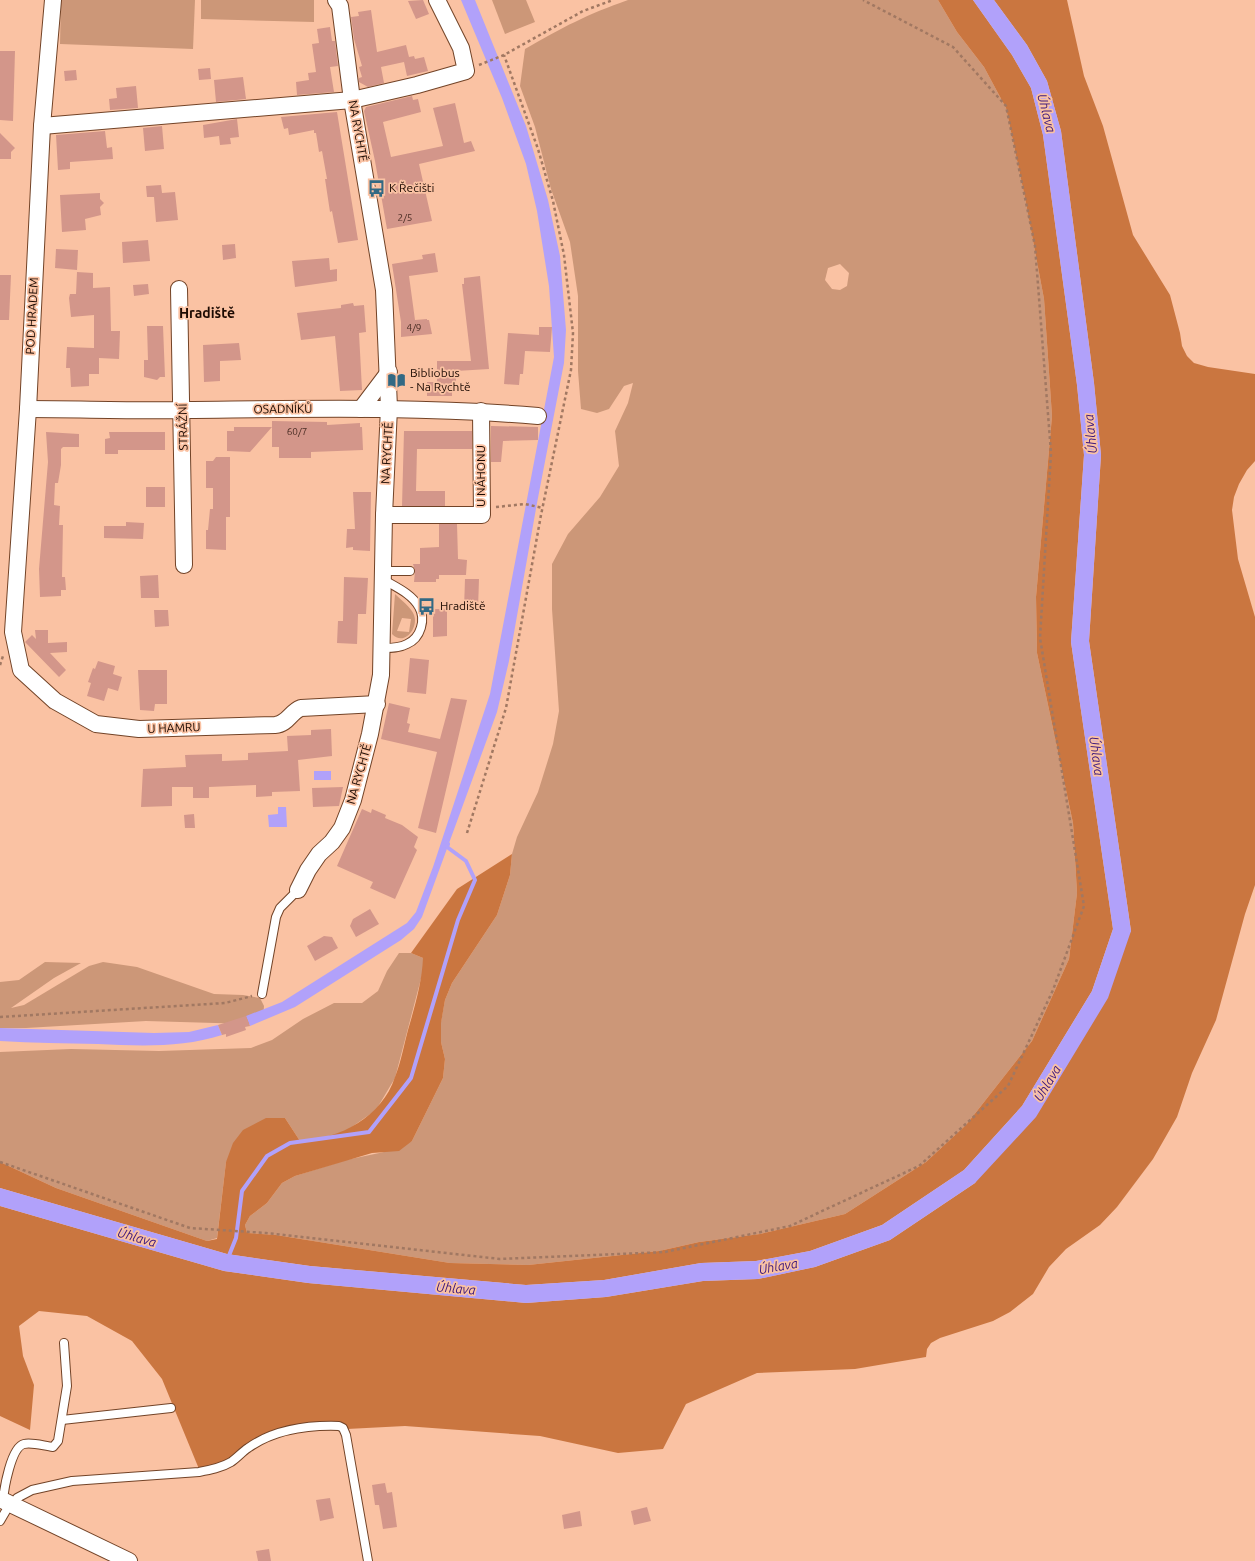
<svg xmlns="http://www.w3.org/2000/svg" width="1255" height="1561" viewBox="0 0 1255 1561" font-family="Ubuntu,sans-serif">
	<style>
		.green { fill: #cc9778; fill-rule: evenodd }
		.forest { fill: #ca7640 }
		.water { fill: #b1a1fa }
		.lines { fill: none; stroke-linecap: round; stroke-linejoin: round }
		.stream { stroke: #b1a1fa; stroke-width: 4 }
		.building { fill: #d3968a }
		.lane-casing { stroke: #724327; stroke-width: 10 }
		.street-casing { stroke: #724327; stroke-width: 18 }
		.path { stroke: #a17862; stroke-width: 2.5; stroke-dasharray: 3 3; stroke-linecap: butt }
		.lane { stroke: #fff; stroke-width: 8 }
		.street { stroke: #fff; stroke-width: 16 }
		.labels { text-anchor: middle; stroke-width: 3.5; stroke-linejoin: round; paint-order: stroke }
		.number-label { font-size: 10px; fill: #4a2d24 }
		.street-label { font-size: 12px; fill: #1c0a02; stroke: #fac2a3 }
		.poi-label { font-size: 12px; fill: #1c0a02; stroke: #fac2a3; text-anchor: start }
		.water-label { font-size: 13px; font-style: italic; fill: #3b177d; stroke: #fac2a3 }
		.quarter-label { font-size: 14px; font-weight: bold; fill: #1c0a02; stroke: #fac2a3 }
	</style>
	<rect width="100%" height="100%" fill="#fac2a3"/>
	<g class="green">
		<path d="M61 0H195L193 49 60 44Z"/>
		<path d="M201 0H314V22L201 19Z"/>
		<path d="M492 0H526L535 22 505 34Z"/>
		<path d="M628 0H938L957 32 984 67 1006 108 1025 198 1044 299 1052 416 1036 597 1037 653 1073 823 1077 893 1069 959 1032 1041 966 1125 926 1162 845 1214 760 1234 699 1242 659 1251 528 1265 450 1263 276 1235 247 1233 245 1225 250 1216 267 1203 282 1183 295 1176 346 1160 384 1152 412 1141 443 1078 445 1059 441 1042V1022L445 1000 452 983 497 915 510 875 512 854 517 837 538 792 553 744 559 711 552 609V564L568 534 600 497 619 466 615 431 628 403 633 383 624 386 609 409 597 413 581 409 578 371V296L570 242 551 189 535 127 520 86 525 49C561 28 588 14 628 0ZM840 264 849 273 847 286 840 290 832 289 825 280 828 268Z"/>
		<path d="M395 594C401 600 411 607 414 615 419 628 404 647 392 634ZM402 618 411 619 409 632 397 631Z"/>
		<path d="M399 953H411L423 958V971L395 1078 376 1110 346 1131 319 1140 300 1141 285 1118 226 1162 217 1238 207 1241 56 1188 0 1162V1052L71 1049 159 1051 251 1048 272 1040 303 1019 334 1003H362L378 991 387 971Z"/>
		<path d="M45 962 81 963 54 978 11 1008 24 1005 89 966 103 962 137 967 214 994 243 995 260 998 264 1006 263 1018 250 1024 146 1021 26 1028H0V982L19 980Z"/>
	</g>
	<g class="forest">
		<path d="M938 0H973L1012 55 1031 88 1043 135 1077 385 1084 455 1071 642 1113 929 1092 991 1022 1106 964 1170 882 1225 810 1251 756 1261 701 1263 604 1280 526 1285 310 1266 227 1254 0 1188V1162L56 1188 207 1241 217 1239 226 1162 233 1143 243 1130 266 1118H285L300 1141C340 1139 382 1117 395 1077 401 1062 404 1045 408 1030 415 1006 422 982 423 958L411 953 457 889 512 854 510 875 497 915 452 983 445 1000 441 1023V1042L445 1059 443 1078 412 1141 399 1151 372 1153 295 1176 282 1183 267 1203 250 1216 245 1225 247 1233 276 1235 450 1263 528 1265 659 1251 699 1242 760 1234 845 1214 926 1162 966 1125 1032 1041 1069 959 1077 893 1073 823 1037 653 1036 597 1052 416 1044 299 1025 198 1006 108 984 67 957 32Z"/>
		<path d="M994 0H1067L1084 76 1103 126 1133 235 1170 295 1180 333 1182 346 1187 356 1194 363 1208 367 1255 374V461L1247 470 1239 484 1234 497 1232 510 1238 559 1255 617V885L1245 914 1216 1020 1192 1073 1177 1117 1153 1159 1117 1207 1100 1225 1066 1249 1049 1267 1033 1294 1010 1312 993 1321 940 1338 931 1343 927 1349 926 1357 855 1369 757 1373 686 1404 663 1449 618 1453 540 1436 405 1426 347 1429H303L261 1443 233 1462 199 1469 162 1379 132 1341 87 1316 39 1311 19 1326 23 1356 34 1385 30 1430 0 1416V1206L224 1271 308 1283 526 1303 606 1297 703 1281 758 1279 815 1267 890 1240 975 1183 1131 931 1089 641 1101 455 1094 383 1061 131 1047 81 1027 45Z"/>
	</g>
	<g class="water">
		<path d="M461 0H475L526 126 548 200 560 256 566 330 564 363 537 503 509 661 497 712 422 917 414 929 401 940 295 1007 250 1026 246 1016 282 1002 407 923 416 912 433 867 490 694 554 357 549 286 537 211 526 164 502 98Z"/>
		<path d="M973 0H994L1027 45 1047 81 1061 131 1094 383 1101 455 1089 641 1131 931 1108 998 1036 1117 975 1183 890 1240 815 1267 758 1279 703 1281 606 1297 526 1303 308 1283 224 1271 0 1206V1188L227 1254 310 1266 526 1285 604 1280 701 1263 756 1261 810 1251 882 1225 964 1170 1022 1106 1092 991 1113 929 1071 642 1084 455 1077 385 1043 135 1031 88 1012 55Z"/>
		<rect x="314" y="771" width="17" height="9"/>
		<path d="M278 807H286L287 827H269L268 815 278 814Z"/>
		<path d="M218 1025 222 1035C182 1048 139 1046 98 1044 65 1043 33 1043 0 1041V1028L154 1033 189 1032Z"/>
	</g>
	<g class="lines">
		<path class="stream" d="M228 1258 236 1238 242 1191 267 1156 290 1143 369 1132 411 1078 458 920 475 880 466 861 447 847 448 844"/>
	</g>
	<g class="building">
		<path d="M423 0 429 14 416 19 408 1Z"/>
		<path d="M371 10 377 52 406 45 409 57 414 56 415 59 424 57 428 71 407 76 404 62 381 67 384 83 368 87 359 82V78L362 77 359 67 362 66 354 39 351 17 359 16 358 12Z"/>
		<path d="M330 27 332 41H335L338 66 330 67 334 92 297 95 296 82 309 80 308 73 316 72 312 44 319 43 317 29Z"/>
		<path d="M0 51H15L13 121 0 120Z"/>
		<path d="M210 68 211 79 199 80 198 69Z"/>
		<path d="M76 70 77 80 65 81 64 71Z"/>
		<path d="M243 77 246 99 216 102 214 80Z"/>
		<path d="M136 86 138 108 110 110 109 99 117 98 116 88Z"/>
		<path d="M412 96 413 100 418 99 421 112 383 122 391 157 443 146 433 108 455 103 464 143 471 141 475 151 419 164 432 221 387 229 375 161 364 111 366 107Z"/>
		<path d="M337 112 358 240 338 243 332 211 330 212 325 179H327L322 151 319 152 316 133H314V130L289 135 288 128 284 129 281 117Z"/>
		<path d="M237 119 239 137 230 138 231 144 220 145 219 136 204 138 203 125Z"/>
		<path d="M162 126 164 149 145 151 143 128Z"/>
		<path d="M105 131 107 148 112 147 113 159 70 162V169L58 170 56 135Z"/>
		<path d="M0 133 15 148 11 152V159H0Z"/>
		<path d="M161 185 162 193 175 192 178 220 156 222 154 197H147L146 186Z"/>
		<path d="M100 193V199L104 203 100 207 101 215 85 219 86 230 62 232 60 195Z"/>
		<path d="M148 240 150 261 123 263 122 242Z"/>
		<path d="M235 244 236 258 223 260 222 245Z"/>
		<path d="M56 249 78 250 77 270 55 268Z"/>
		<path d="M435 253 438 272 409 276 415 320 427 319V320H429L432 334 401 337V322L392 264 423 259 422 255Z"/>
		<path d="M329 258 330 270 337 269V281L295 287 292 261Z"/>
		<path d="M77 272 93 273V288L110 287 111 331H120L119 359 99 358V374H89V386L71 387 70 368H66L67 347 94 348V315L71 317 69 298 70 294H76Z"/>
		<path d="M0 275H11L9 320H0Z"/>
		<path d="M480 276 489 369 456 371V386L452 387V396H427V382H437V361H471L462 284H464V278Z"/>
		<path d="M148 284 149 294 134 296 133 285Z"/>
		<path d="M353 303 354 306 364 305 366 332 359 333 362 390 340 391 335 336 301 340 297 313 341 308V305Z"/>
		<path d="M147 326H163L165 377H160L157 380 144 377V360H148Z"/>
		<path d="M539 327H552L550 352 525 351 523 374H520L519 385 504 384 508 333 539 335Z"/>
		<path d="M239 343 241 360 220 361V381L204 382 203 345Z"/>
		<path d="M272 421 327 422V425L360 423V427H362L363 450 311 452V458H279V447H272Z"/>
		<path d="M491 426 538 427V440L503 441 501 462H491Z"/>
		<path d="M234 427H272L250 452 227 451V431H234Z"/>
		<path d="M404 431H472V449H417L416 491H445V506H402Z"/>
		<path d="M46 432 79 434V447H63L61 449V465L58 483H55L54 505 60 506 59 525H63L62 577H65L66 590H61V596L40 597 39 569 48 462Z"/>
		<path d="M109 432H165V450H118V454H105V439L110 438Z"/>
		<path d="M216 457H230V517H226V550L206 549V530H208L210 509H213V488H206V461H213Z"/>
		<rect x="146" y="487" width="19" height="20"/>
		<path d="M353 492H371L370 551 353 550V547L346 548 347 529H355Z"/>
		<path d="M126 522 144 523 143 539 104 538V526H126Z"/>
		<path d="M439 524H457L458 559 467 560 466 575H439V579H436V582H414L415 571 413 564H420V548L439 547Z"/>
		<path d="M158 575 159 598H141L140 576Z"/>
		<path d="M344 577 368 578 366 614H358L357 644 337 643 338 621H343Z"/>
		<path d="M465 579H479L478 609H464Z"/>
		<path d="M433 609H447V636L433 637Z"/>
		<path d="M154 610H168L169 626 155 627Z"/>
		<path d="M35 630H48V643L67 642V652L50 653 66 670 59 677 25 642 32 635 36 639Z"/>
		<path d="M410 658 429 660 426 694 407 692Z"/>
		<path d="M98 661 115 666 113 674 122 677 118 691 108 688 104 701 87 696 91 683 88 682 93 668 95 669Z"/>
		<path d="M138 670H167V704H155L154 711 140 710Z"/>
		<path d="M451 698 467 700 436 833 418 828 437 752 381 739 389 703 410 708 407 723 410 724 408 732 440 739Z"/>
		<path d="M331 729 332 756 298 760 300 791 272 792V796L256 797V785L209 787V798H193V787H172V806L141 807 143 769 186 767 185 755 222 754V761L248 760V753L288 751 287 736 311 735V730Z"/>
		<path d="M343 787 339 806 313 807 312 788Z"/>
		<path d="M362 809 371 813 372 809 386 815 385 818 402 825 418 837 414 847 417 850 395 899 370 888 373 882 337 866Z"/>
		<path d="M194 814 195 828H185L184 815Z"/>
		<path d="M370 909 379 924 356 937 350 926 353 919Z"/>
		<path d="M324 936 332 937 338 948 315 961 307 946Z"/>
		<path d="M246 1016 250 1026 245 1027 246 1030 226 1037V1034L222 1035 218 1025Z"/>
		<path d="M385 1483 387 1493 392 1492 397 1527 383 1529 379 1505H375L372 1485Z"/>
		<path d="M330 1498 334 1518 320 1521 316 1500Z"/>
		<path d="M647 1507 651 1521 634 1525 631 1511Z"/>
		<path d="M580 1511 582 1526 564 1529 562 1515Z"/>
		<path d="M269 1549 271 1561H258L256 1551Z"/>
	</g>
	<g class="lines">
		<defs>
			<g id="lane">
				<path d="M384 571H410"/>
				<path d="M383 648C391 648 400 648 407 644 421 638 426 619 419 607 412 594 396 587 384 580"/>
				<path d="M262 994 276 917 280 908 298 890"/>
				<path d="M62 1420 171 1408"/>
				<path d="M3 1501C4 1489 11 1447 24 1444 32 1442 44 1446 53 1447L58 1441 67 1386 64 1343"/>
				<path d="M0 1521 7 1509 13 1506 17 1498 32 1490 72 1481 199 1472C210 1470 221 1468 231 1462 237 1458 242 1452 248 1448 275 1429 308 1425 339 1426L343 1428 346 1435 368 1561"/>
			</g>
			<g id="street">
				<path d="M53 0 42 126 28 409 13 632 21 670 55 701 96 724 139 729 275 725C288 724 290 712 301 708L377 704"/>
				<path d="M42 126 352 100 417 85 466 71 461 48 437 0"/>
				<path d="M179 289 184 565"/>
				<path d="M28 409C80 409 133 411 185 410 303 409 420 406 538 416"/>
				<path d="M361 409 389 372"/>
				<path d="M384 515H482L481 411"/>
				<path d="M298 890 308 870 319 854 332 842 342 828 353 800 370 734 381 675 384 515 389 408 384 290 352 100 340 6 336 0"/>
				<path d="M0 1499 129 1561"/>
			</g>
		</defs>
		<use href="#lane" class="lane-casing"/>
		<use href="#street" class="street-casing"/>
		<g class="path">
			<path d="M479 65 504 55 583 11 613 0"/>
			<path d="M496 507 525 504 543 508"/>
			<path d="M0 665 3 656"/>
			<path d="M467 833 506 708 541 515 571 370 573 333 564 255 553 201 538 149 504 55"/>
			<path d="M0 1017 225 1003 252 996"/>
			<path d="M0 1162 190 1228 266 1233 500 1259 665 1252 790 1226 919 1166 1008 1086 1053 990 1084 906 1040 638 1051 453 1035 246 1006 106 953 47 863 0"/>
		</g>
		<use href="#lane" class="lane"/>
		<use href="#street" class="street"/>
	</g>
	<defs>
		<symbol id="bus-bare" viewBox="-9 -9 18 18"><path d="M-5-6H5V4H4V6H2V4H-2V6H-4V4H-5ZM-3.5-4V0h7V-4ZM-3.5 1.2v1.5H-2V1.2ZM2 1.2v1.5H3.5V1.2Z" fill="#326984" stroke="#fac2a3" stroke-width="2.5" paint-order="stroke"/></symbol>
		<symbol id="library-bare" viewBox="-9 -9 18 18"><path d="M-6-4Q-3-5.5-.7-3.5V5Q-3 3-6 4ZM6-4Q3-5.5 .7-3.5V5Q3 3 6 4Z" fill="#326984" stroke="#fac2a3" stroke-width="2.5" paint-order="stroke"/></symbol>
	</defs>
	<g fill-rule="evenodd">
		<use href="#bus-bare" x="364" y="176" width="25" height="25"/>
		<use href="#library-bare" x="384" y="368" width="25" height="25"/>
		<use href="#bus-bare" x="414" y="594" width="25" height="25"/>
	</g>
	<g class="labels">
		<g class="number-label">
			<text x="405" y="221">2/5</text>
			<text x="414" y="331">4/9</text>
			<text x="297" y="435">60/7</text>
		</g>
		<g class="street-label">
			<text transform="translate(358 131) rotate(80)" y="4">NA RYCHTĚ</text>
			<text transform="translate(32 316) rotate(-87)" y="4">POD HRADEM</text>
			<text transform="translate(283 409) rotate(-1)" y="4">OSADNÍKŮ</text>
			<text transform="translate(183 427) rotate(-91)" y="4">STRÁŽNÍ</text>
			<text transform="translate(387 453) rotate(-87)" y="4">NA RYCHTĚ</text>
			<text transform="translate(481 476) rotate(-90)" y="4">U NÁHONU</text>
			<text transform="translate(174 728) rotate(-2)" y="4">U HAMRU</text>
			<text transform="translate(359 774) rotate(-74)" y="4">NA RYCHTĚ</text>
		</g>
		<g class="poi-label">
			<text x="389" y="192">K Řečišti</text>
			<text x="410" y="377">Bibliobus<tspan x="410" dy="14">- Na Rychtě</tspan></text>
			<text x="440" y="610">Hradiště</text>
		</g>
		<g class="water-label">
			<text transform="translate(1047 113) rotate(76)" y="5">Úhlava</text>
			<text transform="translate(1090 434) rotate(-96)" y="5">Úhlava</text>
			<text transform="translate(1097 756) rotate(82)" y="5">Úhlava</text>
			<text transform="translate(1047 1083) rotate(-59)" y="5">Úhlava</text>
			<text transform="translate(137 1237) rotate(16)" y="5">Úhlava</text>
			<text transform="translate(778 1266) rotate(-10)" y="5">Úhlava</text>
			<text transform="translate(456 1288) rotate(5)" y="5">Úhlava</text>
		</g>
		<g class="quarter-label">
			<text x="207" y="318">Hradiště</text>
		</g>
	</g>
</svg>
